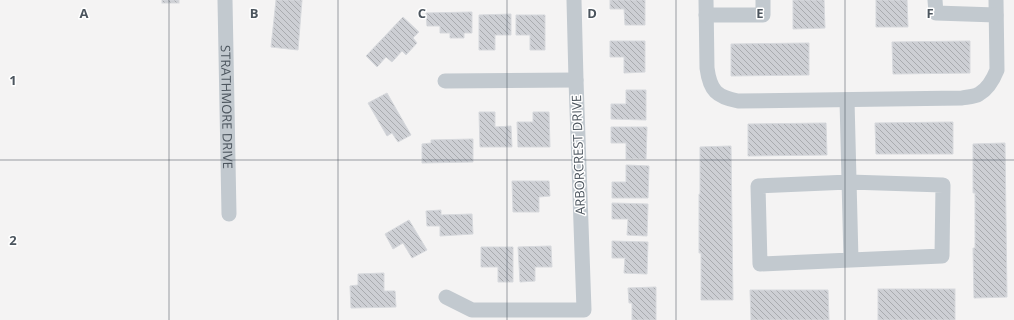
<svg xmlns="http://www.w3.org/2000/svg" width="1014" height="320" viewBox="0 0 1014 320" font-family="'Open Sans',sans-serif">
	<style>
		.building { fill: url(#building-back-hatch); stroke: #d7d9dd }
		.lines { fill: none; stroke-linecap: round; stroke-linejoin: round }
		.minor { stroke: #c2c9cf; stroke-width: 15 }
		.grid { fill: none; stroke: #4c555e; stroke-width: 1; stroke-opacity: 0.55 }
		.labels { text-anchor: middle; stroke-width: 3; stroke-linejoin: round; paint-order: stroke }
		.street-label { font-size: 13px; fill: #4c555e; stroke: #fff }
		.grid-label { font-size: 13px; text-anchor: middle; font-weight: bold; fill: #4c555e; stroke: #fff; stroke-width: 3; stroke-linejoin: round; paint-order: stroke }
	</style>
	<defs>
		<pattern id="building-back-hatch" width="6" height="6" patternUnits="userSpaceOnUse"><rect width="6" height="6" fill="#cdcfd4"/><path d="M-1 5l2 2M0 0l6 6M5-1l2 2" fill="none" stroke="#a9abaf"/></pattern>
	</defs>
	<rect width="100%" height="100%" fill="#f4f3f3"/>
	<g class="building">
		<rect x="162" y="0" width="17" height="3"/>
		<path d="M276 0H302L298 50 271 47Z"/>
		<path d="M610 0H645V25H625L624 9H610Z"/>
		<path d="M793 0H824L825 28 793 29Z"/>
		<path d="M876 0H907L908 27H876Z"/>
		<path d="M472 12V33H464V38H450V33H440V26H427L426 13Z"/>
		<path d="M511 14V35H495V50H479V15Z"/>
		<path d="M516 15H545V50H530V35H516Z"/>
		<path d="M403 17 419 32 413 38 417 43 406 55 402 51 392 62 386 57 377 67 366 56Z"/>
		<path d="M610 41H645V72L624 73V57H610Z"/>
		<path d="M970 41V73L893 74 892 42Z"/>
		<path d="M809 43V75L731 76V44Z"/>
		<path d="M626 90H646V120L611 119V104H626Z"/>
		<path d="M387 93 411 135 398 142 392 133 387 136 368 103Z"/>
		<path d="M479 112H495V127L511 126 512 147H480Z"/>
		<path d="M533 112H549L550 147H518L517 122H533Z"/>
		<path d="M953 122V154H876L875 123Z"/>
		<path d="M826 123 827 155 748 156V124Z"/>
		<path d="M611 127H647L646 159H626V143H611Z"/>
		<path d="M473 139V162L422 163V144L431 143V140Z"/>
		<path d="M1005 143 1007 297 974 298 973 248H975V193H973V144Z"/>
		<path d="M731 146 733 300H701V253H699V194H700V147Z"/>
		<path d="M626 165 649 166 648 198H612V182H626Z"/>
		<path d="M512 181H549L550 196 539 197V212H513Z"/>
		<path d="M612 203 648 204 647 236 627 235 628 219H612Z"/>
		<path d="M441 210V215L472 214 473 234 440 236V226H427L426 211Z"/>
		<path d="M409 220 427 250 412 258 403 243 393 249 385 234Z"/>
		<path d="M612 241 648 242 647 274 624 273 625 258H612Z"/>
		<path d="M551 246 552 267H535V281L520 282 518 247Z"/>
		<path d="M481 247H513V282H498V267H481Z"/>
		<path d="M384 273V291H395L396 307 351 308 350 286 358 285V274Z"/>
		<path d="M656 287V320H632V303H629L628 288Z"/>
		<rect x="878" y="289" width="77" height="31"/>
		<path d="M750 290H828L829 320H751Z"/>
	</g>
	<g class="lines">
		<g class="minor">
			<path id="s1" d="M225 0 229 214"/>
			<path d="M706 0 707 68C710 91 717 97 738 101L962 98C967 97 974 97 979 94 988 89 993 80 997 70L996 0"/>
			<path d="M935 0 936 13 996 15"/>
			<path d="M706 15H763V0"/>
			<path d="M445 81 576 80"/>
			<path d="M847 100 851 260 942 256 943 185 849 182 758 186 760 264 851 260"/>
			<path d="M446 297 472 310H584L576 80 574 0"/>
		</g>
	</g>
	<path class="grid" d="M169 0V320M338 0V320M507 0V320M676 0V320M845 0V320M0 160H1014"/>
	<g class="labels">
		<g class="street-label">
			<text dy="5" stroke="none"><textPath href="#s1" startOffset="107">STRATHMORE DRIVE</textPath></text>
			<text transform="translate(578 155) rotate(-92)" y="5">ARBORCREST DRIVE</text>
		</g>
	</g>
	<g class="grid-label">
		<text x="84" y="18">A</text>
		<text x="254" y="18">B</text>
		<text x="422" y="18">C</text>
		<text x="592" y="18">D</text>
		<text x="760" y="18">E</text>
		<text x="930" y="18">F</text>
		<text x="13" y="85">1</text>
		<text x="13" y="245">2</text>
	</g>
</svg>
